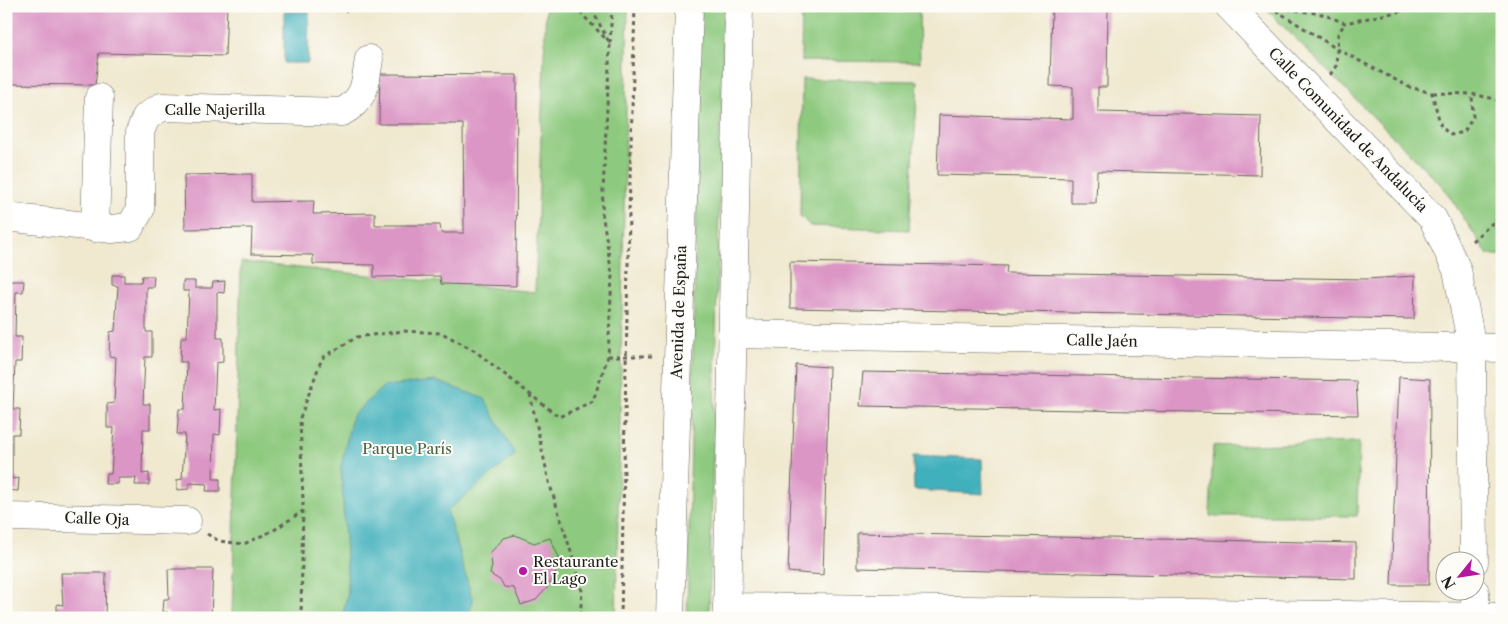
<svg xmlns="http://www.w3.org/2000/svg" width="1508" height="624" viewBox="0 0 1508 624" font-family="'Libre Caslon Text',serif">
	<style>
		.green { fill: #8dc97e; stroke: #54724d }
		.water { fill: #41b0bc; stroke: #2e666c }
		.building { fill: #dc96c6 }
		.lines { fill: none; stroke-linecap: round; stroke-linejoin: round }
		.minor-casing { stroke: #66645b; stroke-width: 29 }
		.path { stroke: #66645b; stroke-width: 3; stroke-dasharray: 4 4; stroke-linecap: butt }
		.minor { stroke: #fff; stroke-width: 28 }
		.poi-dot { fill: #b5179e; stroke: #fdfcf7; stroke-width: 2 }
		.labels { text-anchor: middle; stroke-width: 4; stroke-linejoin: round; paint-order: stroke }
		.street-label { font-size: 15px; fill: #1c1c1c; stroke: #fdfcf7 }
		.park-label { font-size: 15px; fill: #496143; stroke: #fdfcf7 }
		.poi-label { font-size: 15px; fill: #1c1c1c; stroke: #fdfcf7; text-anchor: start }
	</style>
	<rect width="100%" height="100%" fill="#fdfcf7"/>
	<filter id="ink" filterUnits="userSpaceOnUse"><feTurbulence type="fractalNoise" baseFrequency=".02" numOctaves="2"/><feDisplacementMap in="SourceGraphic" scale="10" xChannelSelector="R" yChannelSelector="G"/><feConvolveMatrix kernelMatrix="1 2 1 2 8 2 1 2 1" color-interpolation-filters="sRGB"/></filter>
	<filter id="wash" filterUnits="userSpaceOnUse"><feTurbulence type="fractalNoise" baseFrequency=".0096" numOctaves="4" result="noise"/><feDisplacementMap in="SourceGraphic" scale="20" xChannelSelector="R" yChannelSelector="G"/><feGaussianBlur stdDeviation="1.12" result="paint"/><feColorMatrix in="noise" values="0 0 0 0 0 0 0 0 0 0 0 0 0 0 0 0 0 1.4 0 .05"/><feComposite in="paint" operator="in"/></filter>
	<g filter="url(#wash)">
		<rect width="100%" height="100%" fill="#f0e9d0"/>
		<g class="green">
			<path d="M546 6H628L616 618H232L241 262 535 292Z"/>
			<path d="M701 6H724L709 618H687Z"/>
			<path d="M802 6H919L920 62 801 61Z"/>
			<path d="M1263 6H1502V255H1488L1444 188Z"/>
			<path d="M802 79 918 81 909 230 810 226 800 216Z"/>
			<path d="M1359 442 1357 516H1210L1213 446Z"/>
		</g>
		<g class="water">
			<path d="M284 12H309L308 63H284Z"/>
			<path d="M436 381 485 399 515 455 447 511 472 598 469 618H342L348 592 341 467 352 416 384 386Z"/>
			<path d="M913 456 982 459 983 494 914 490Z"/>
		</g>
		<g id="blocks">
			<g class="building">
				<path d="M6 6H227L225 56 99 53 95 85 6 84Z"/>
				<path d="M342 6H353L346 12Z"/>
				<path d="M1052 6H1108L1107 87H1098V112L1261 116 1260 175 1097 171 1096 203H1071V178L937 175 939 115 1073 119V87L1050 86Z"/>
				<path d="M380 74 517 75 516 286 441 284 440 276 374 277V265L313 264V255L251 254 252 228 185 229 184 175 252 174V202L314 201 313 214 375 213V225H440L441 233H464L463 124H379Z"/>
				<path d="M790 262 1007 266 1006 273 1366 279 1415 276 1414 319 790 308Z"/>
				<path d="M112 275H124V282H141L142 276H154L153 287H146V332H152V357H145L143 404H150V429H143L142 474 149 473V485H135L136 478H118V484H105L106 474H111L114 428H107V404L114 403 116 357 109 356 110 332 115 331 118 286 112 285Z"/>
				<path d="M11 281H24L23 292H16L15 337H22L21 362H15L13 409H20L19 434H12V479L19 478 18 491 6 490V288H11Z"/>
				<path d="M183 281H195V288H212L213 282 225 281 224 293 217 292V338H223V362L216 363 214 410 221 409 220 435 214 434 213 479H220V491H206L207 484 189 483V489L177 490V480L182 479 185 434H177L179 409H185L187 362H180L181 337H187L189 291H183Z"/>
				<path d="M796 365 829 367 823 575 788 572Z"/>
				<path d="M863 372 1356 381 1358 415 860 406Z"/>
				<path d="M1399 377 1430 379 1429 585H1391Z"/>
				<path d="M857 533 1356 543V579L857 568Z"/>
				<path d="M515 535 534 543 550 538 559 557 558 568 548 587 536 600 521 605 514 588 504 587 501 581 490 574 492 566 490 553 504 538Z"/>
				<path d="M168 569H213L211 618H168V612H163L164 599H169Z"/>
				<path d="M61 573H106L105 618H62L57 616V604L63 605Z"/>
			</g>
		</g>
	</g>
	<g filter="url(#ink)">
		<use href="#blocks" fill-opacity="0" stroke="#66645b" stroke-width="1"/>
		<g class="lines">
			<defs>
				<g id="minor">
					<path d="M1229 6 1433 219 1457 270 1472 347 1474 562"/>
					<path d="M6 217 112 229 130 227 140 210V132L146 117 161 107 342 112C366 99 365 84 369 59"/>
					<path d="M95 228 99 98"/>
					<path d="M732 334 1502 348"/>
					<path d="M6 517 187 521"/>
					<path d="M1475 592V618"/>
					<path d="M727 607 1502 617"/>
					<path d="M670 618 689 6"/>
					<path d="M727 618 739 6"/>
				</g>
			</defs>
			<use href="#minor" class="minor-casing"/>
			<g class="path">
				<path d="M574 6 606 39"/>
				<path d="M1269 6 1337 49 1409 87 1432 93 1441 127 1451 135 1464 132 1473 117 1472 94 1495 99 1502 104"/>
				<path d="M1272 7 1322 14 1345 23 1425 6"/>
				<path d="M610 43 612 6"/>
				<path d="M1330 75 1336 66 1338 34 1345 23"/>
				<path d="M1433 93 1472 94"/>
				<path d="M1472 241 1497 219 1502 216"/>
				<path d="M608 356H652"/>
				<path d="M530 394 549 482 572 555 582 591 580 618"/>
				<path d="M207 534 219 541 244 544 274 530 303 511"/>
				<path d="M301 618 303 501 300 418 322 358 357 337 403 331 442 333 475 351 559 417 593 401 608 356 612 275 602 212 610 44 590 6"/>
				<path d="M621 618 629 214 635 6"/>
			</g>
			<use href="#minor" class="minor"/>
		</g>
	</g>
	<circle class="poi-dot" cx="523" cy="571" r="5"/>
	<g class="labels">
		<g class="street-label">
			<text x="215" y="115">Calle Najerilla</text>
			<text transform="translate(1348 130) rotate(46)" y="5">Calle Comunidad de Andalucía</text>
			<text transform="translate(679 312) rotate(-88)" y="5">Avenida de España</text>
			<text transform="translate(1102 341) rotate(1)" y="5">Calle Jaén</text>
			<text transform="translate(97 519) rotate(2)" y="5">Calle Oja</text>
		</g>
		<g class="park-label">
			<text x="407" y="454">Parque París</text>
		</g>
		<g class="poi-label">
			<text x="533" y="567">Restaurante<tspan x="533" dy="17">El Lago</tspan></text>
		</g>
	</g>
	<rect width="1508" height="624" fill="none" stroke="#fdfcf7" stroke-width="25"/>
	<g transform="translate(1460 576) rotate(240)"><circle r="24" fill="#fdfcf7" stroke="#a3a29f"/>
	<path d="M0-4L9 19L0 12L-9 19Z" fill="#b5179e"/>
	<text y="-8" font-size="14" font-weight="bold" text-anchor="middle" fill="#1c1c1c">N</text>
	</g>
</svg>
